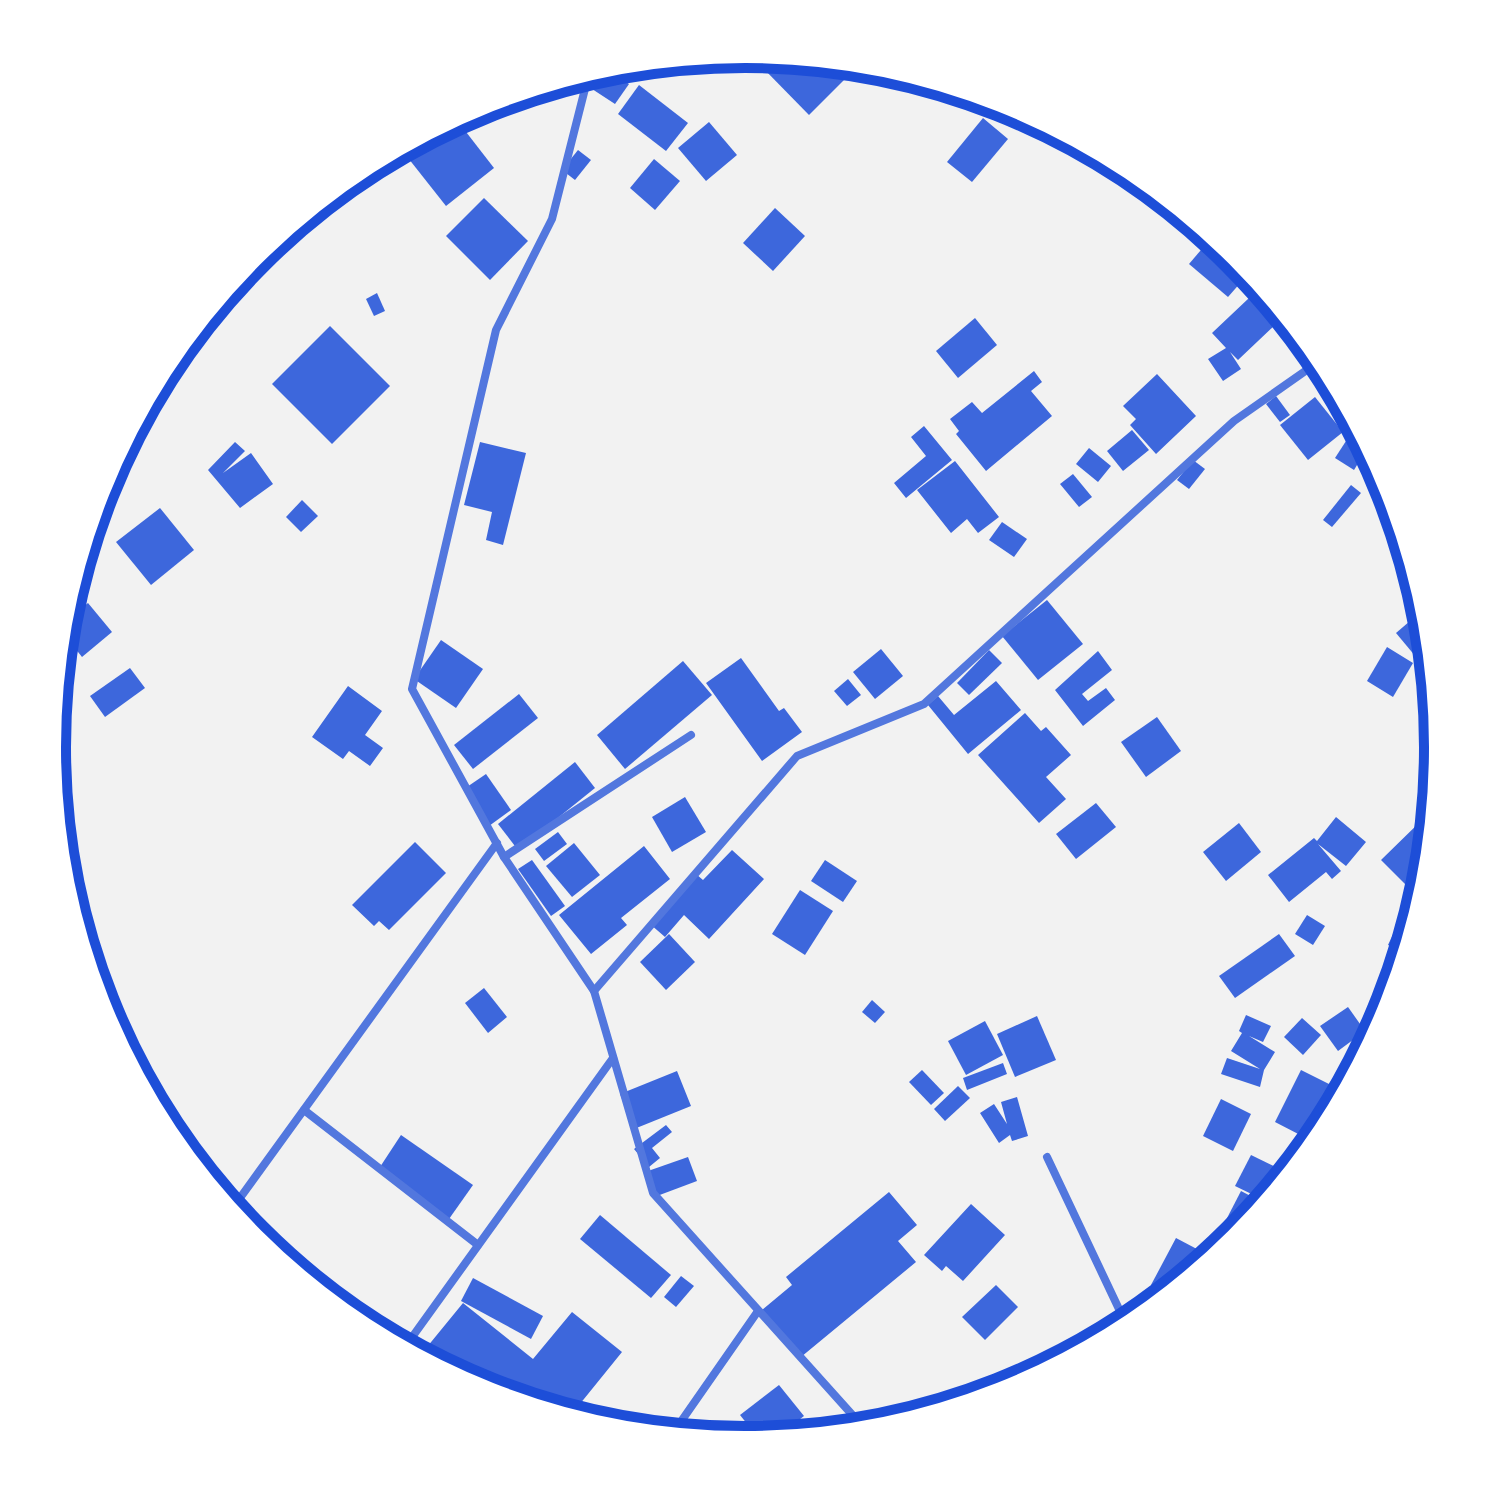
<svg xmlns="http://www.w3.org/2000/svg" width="1491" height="1494" viewBox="0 0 1491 1494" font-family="Cabin,sans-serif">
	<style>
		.building { fill: #3d67dc }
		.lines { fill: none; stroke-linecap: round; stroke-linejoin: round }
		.minor { stroke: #5277de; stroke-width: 8 }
		.rim { fill: none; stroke: #1d4ed8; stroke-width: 10 }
	</style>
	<rect width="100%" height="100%" fill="#f2f2f2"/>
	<g class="building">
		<path d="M762 55 826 61 844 80 809 115 756 61Z"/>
		<path d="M606 68 629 84 615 104 589 87 600 70Z"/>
		<path d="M639 85 688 123 666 151 618 114Z"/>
		<path d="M983 118 1008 139 972 182 947 162Z"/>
		<path d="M456 119 494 168 446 206 401 149Z"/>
		<path d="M709 122 737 155 706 181 678 148Z"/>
		<path d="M578 150 591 160 575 180 562 170Z"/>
		<path d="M654 159 680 181 655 210 630 188Z"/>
		<path d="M484 198 528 241 490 280 446 236Z"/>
		<path d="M775 208 805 236 773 271 743 243Z"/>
		<path d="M1212 237 1249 273 1228 297 1189 264Z"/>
		<path d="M377 293 385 311 374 316 366 299Z"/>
		<path d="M1249 298 1275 325 1238 360 1230 352 1241 369 1223 381 1208 359 1226 348 1212 333Z"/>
		<path d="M1285 316 1307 344 1302 348 1278 322Z"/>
		<path d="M975 318 997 345 958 378 936 351Z"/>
		<path d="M330 326 390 386 332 444 272 384Z"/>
		<path d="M1034 371 1042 382 1031 391 1052 416 986 471 956 434 959 431 950 419 972 402 982 413Z"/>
		<path d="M1157 374 1196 416 1156 454 1130 425 1136 419 1123 406Z"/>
		<path d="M1276 396 1290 415 1280 422 1266 404Z"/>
		<path d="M1315 397 1343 432 1308 460 1280 425Z"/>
		<path d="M924 426 952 460 906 498 894 483 926 456 911 437Z"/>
		<path d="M1132 430 1149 450 1123 471 1107 451Z"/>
		<path d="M1346 441 1365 452 1354 470 1335 458Z"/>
		<path d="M235 442 245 451 223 473 251 453 273 484 240 508 208 470Z"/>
		<path d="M480 442 526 453 503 545 486 540 492 512 464 505Z"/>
		<path d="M1089 448 1111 466 1098 482 1076 464Z"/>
		<path d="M1193 460 1205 469 1189 489 1177 480Z"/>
		<path d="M955 461 999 517 978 533 967 519 951 533 917 490Z"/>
		<path d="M1073 474 1092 497 1079 507 1060 484Z"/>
		<path d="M1351 485 1361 493 1332 527 1323 520Z"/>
		<path d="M302 500 318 516 301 532 286 517Z"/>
		<path d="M160 508 194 550 151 585 116 542Z"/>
		<path d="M1002 522 1027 539 1014 557 989 540Z"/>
		<path d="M1047 600 1083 644 1038 680 1002 636Z"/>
		<path d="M88 603 112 632 82 657 63 633 64 622Z"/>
		<path d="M1424 609 1429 646 1416 657 1396 633Z"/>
		<path d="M441 640 483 669 456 708 414 679Z"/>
		<path d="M1387 647 1413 663 1393 697 1367 681Z"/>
		<path d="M881 649 903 676 875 699 853 672Z"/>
		<path d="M989 650 1002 663 969 695 957 683Z"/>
		<path d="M1098 651 1112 670 1082 694 1088 701 1106 688 1115 700 1083 726 1055 690Z"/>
		<path d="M741 658 779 711 784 708 802 732 762 761 706 683Z"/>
		<path d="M683 661 712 695 625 769 597 735Z"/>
		<path d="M130 668 145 688 105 717 90 696Z"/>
		<path d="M848 679 861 695 847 706 834 691Z"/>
		<path d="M996 681 1021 710 968 754 928 705 938 696 954 715Z"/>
		<path d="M348 686 382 711 365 735 383 748 370 766 349 751 343 759 312 737Z"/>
		<path d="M519 694 538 718 473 769 454 745Z"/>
		<path d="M1025 713 1041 731 1046 727 1071 755 1046 777 1066 799 1039 823 978 755Z"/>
		<path d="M1157 717 1181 751 1146 777 1121 742Z"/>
		<path d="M575 762 595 788 518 850 498 824Z"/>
		<path d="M486 774 511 810 489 826 464 789Z"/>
		<path d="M685 797 706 832 672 852 652 817Z"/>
		<path d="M1096 803 1116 827 1076 859 1056 834Z"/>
		<path d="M1336 817 1366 842 1346 866 1318 844 1341 871 1332 879 1326 872 1289 902 1268 875 1314 838 1317 841Z"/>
		<path d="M1425 817 1432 823 1429 850 1415 865 1426 879 1413 892 1381 860Z"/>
		<path d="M1239 823 1261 852 1226 881 1203 852Z"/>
		<path d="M558 832 567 844 544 861 535 849Z"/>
		<path d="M415 842 446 873 389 930 379 921 374 926 352 905Z"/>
		<path d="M574 843 600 875 572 897 546 866Z"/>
		<path d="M644 846 670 879 621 918 627 925 591 954 559 915Z"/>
		<path d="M732 850 764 879 709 939 684 915 665 937 650 924 696 874 703 880Z"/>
		<path d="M532 860 565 906 551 916 518 869Z"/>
		<path d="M825 860 857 881 843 902 811 881Z"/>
		<path d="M800 890 833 911 805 955 772 934Z"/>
		<path d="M1406 906 1417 911 1404 953 1388 945Z"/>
		<path d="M1307 915 1325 926 1313 945 1295 934Z"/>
		<path d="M669 934 695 962 666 990 640 962Z"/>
		<path d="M1279 934 1295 956 1235 998 1219 976Z"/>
		<path d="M484 988 507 1017 488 1033 465 1003Z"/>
		<path d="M872 1000 885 1012 875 1023 862 1012Z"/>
		<path d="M1348 1007 1365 1031 1338 1051 1320 1026Z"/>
		<path d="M1246 1015 1271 1026 1263 1042 1249 1036 1275 1052 1264 1070 1260 1087 1221 1074 1227 1058 1260 1069 1231 1051 1242 1033 1239 1031Z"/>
		<path d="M1037 1016 1056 1060 1015 1077 997 1034Z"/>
		<path d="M1302 1018 1321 1035 1303 1055 1284 1037Z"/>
		<path d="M985 1021 1003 1055 966 1075 948 1041Z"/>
		<path d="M1003 1063 1007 1074 967 1090 963 1078Z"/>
		<path d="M922 1070 944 1093 931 1105 909 1082Z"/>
		<path d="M1301 1070 1333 1086 1306 1138 1275 1122Z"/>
		<path d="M677 1071 691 1106 634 1129 620 1094Z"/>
		<path d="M958 1086 970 1098 945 1121 934 1109Z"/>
		<path d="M1017 1097 1028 1136 1012 1141 1010 1135 999 1143 980 1113 994 1104 1007 1124 1001 1102Z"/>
		<path d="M1221 1099 1251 1114 1233 1151 1203 1136Z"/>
		<path d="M666 1125 672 1132 652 1148 660 1158 649 1167 634 1149Z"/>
		<path d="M401 1135 473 1185 449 1219 378 1170Z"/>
		<path d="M1251 1155 1288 1173 1266 1201 1235 1186Z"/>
		<path d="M688 1157 697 1181 657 1196 648 1171Z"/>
		<path d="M1241 1191 1264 1203 1241 1231 1225 1222Z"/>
		<path d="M889 1192 917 1225 898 1241 916 1262 801 1357 762 1310 792 1285 786 1277Z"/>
		<path d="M971 1204 1005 1235 963 1281 946 1266 942 1271 924 1255Z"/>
		<path d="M600 1215 671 1275 651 1298 580 1239Z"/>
		<path d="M1176 1238 1212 1257 1168 1293 1151 1285Z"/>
		<path d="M681 1276 694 1286 676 1307 664 1297Z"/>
		<path d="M473 1278 543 1316 531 1339 461 1301Z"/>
		<path d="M996 1285 1018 1307 985 1340 962 1317Z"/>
		<path d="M463 1303 533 1359 572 1312 622 1352 571 1415 480 1388 427 1347Z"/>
		<path d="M779 1385 804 1416 777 1437 759 1439 740 1415Z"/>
		<path d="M806 1419 818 1433 784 1437Z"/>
	</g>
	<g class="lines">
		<g class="minor">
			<path d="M589 73 552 219 496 330 412 689 504 857 594 991 653 1193 865 1429"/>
			<path d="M504 857 691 735"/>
			<path d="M594 991 797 756 924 704 1234 421 1321 360"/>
			<path d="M304 1110 478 1245"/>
			<path d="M1047 1157 1127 1326"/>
			<path d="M232 1209 497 843"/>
			<path d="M405 1347 613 1058"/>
			<path d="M673 1433 758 1311"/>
		</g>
	</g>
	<path d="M0 0H1491V1494H0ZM66 747a679 679 0 1 1 1358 0a679 679 0 1 1-1358 0Z" fill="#fff" fill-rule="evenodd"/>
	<path class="rim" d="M66 747a679 679 0 1 1 1358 0a679 679 0 1 1-1358 0Z"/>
</svg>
